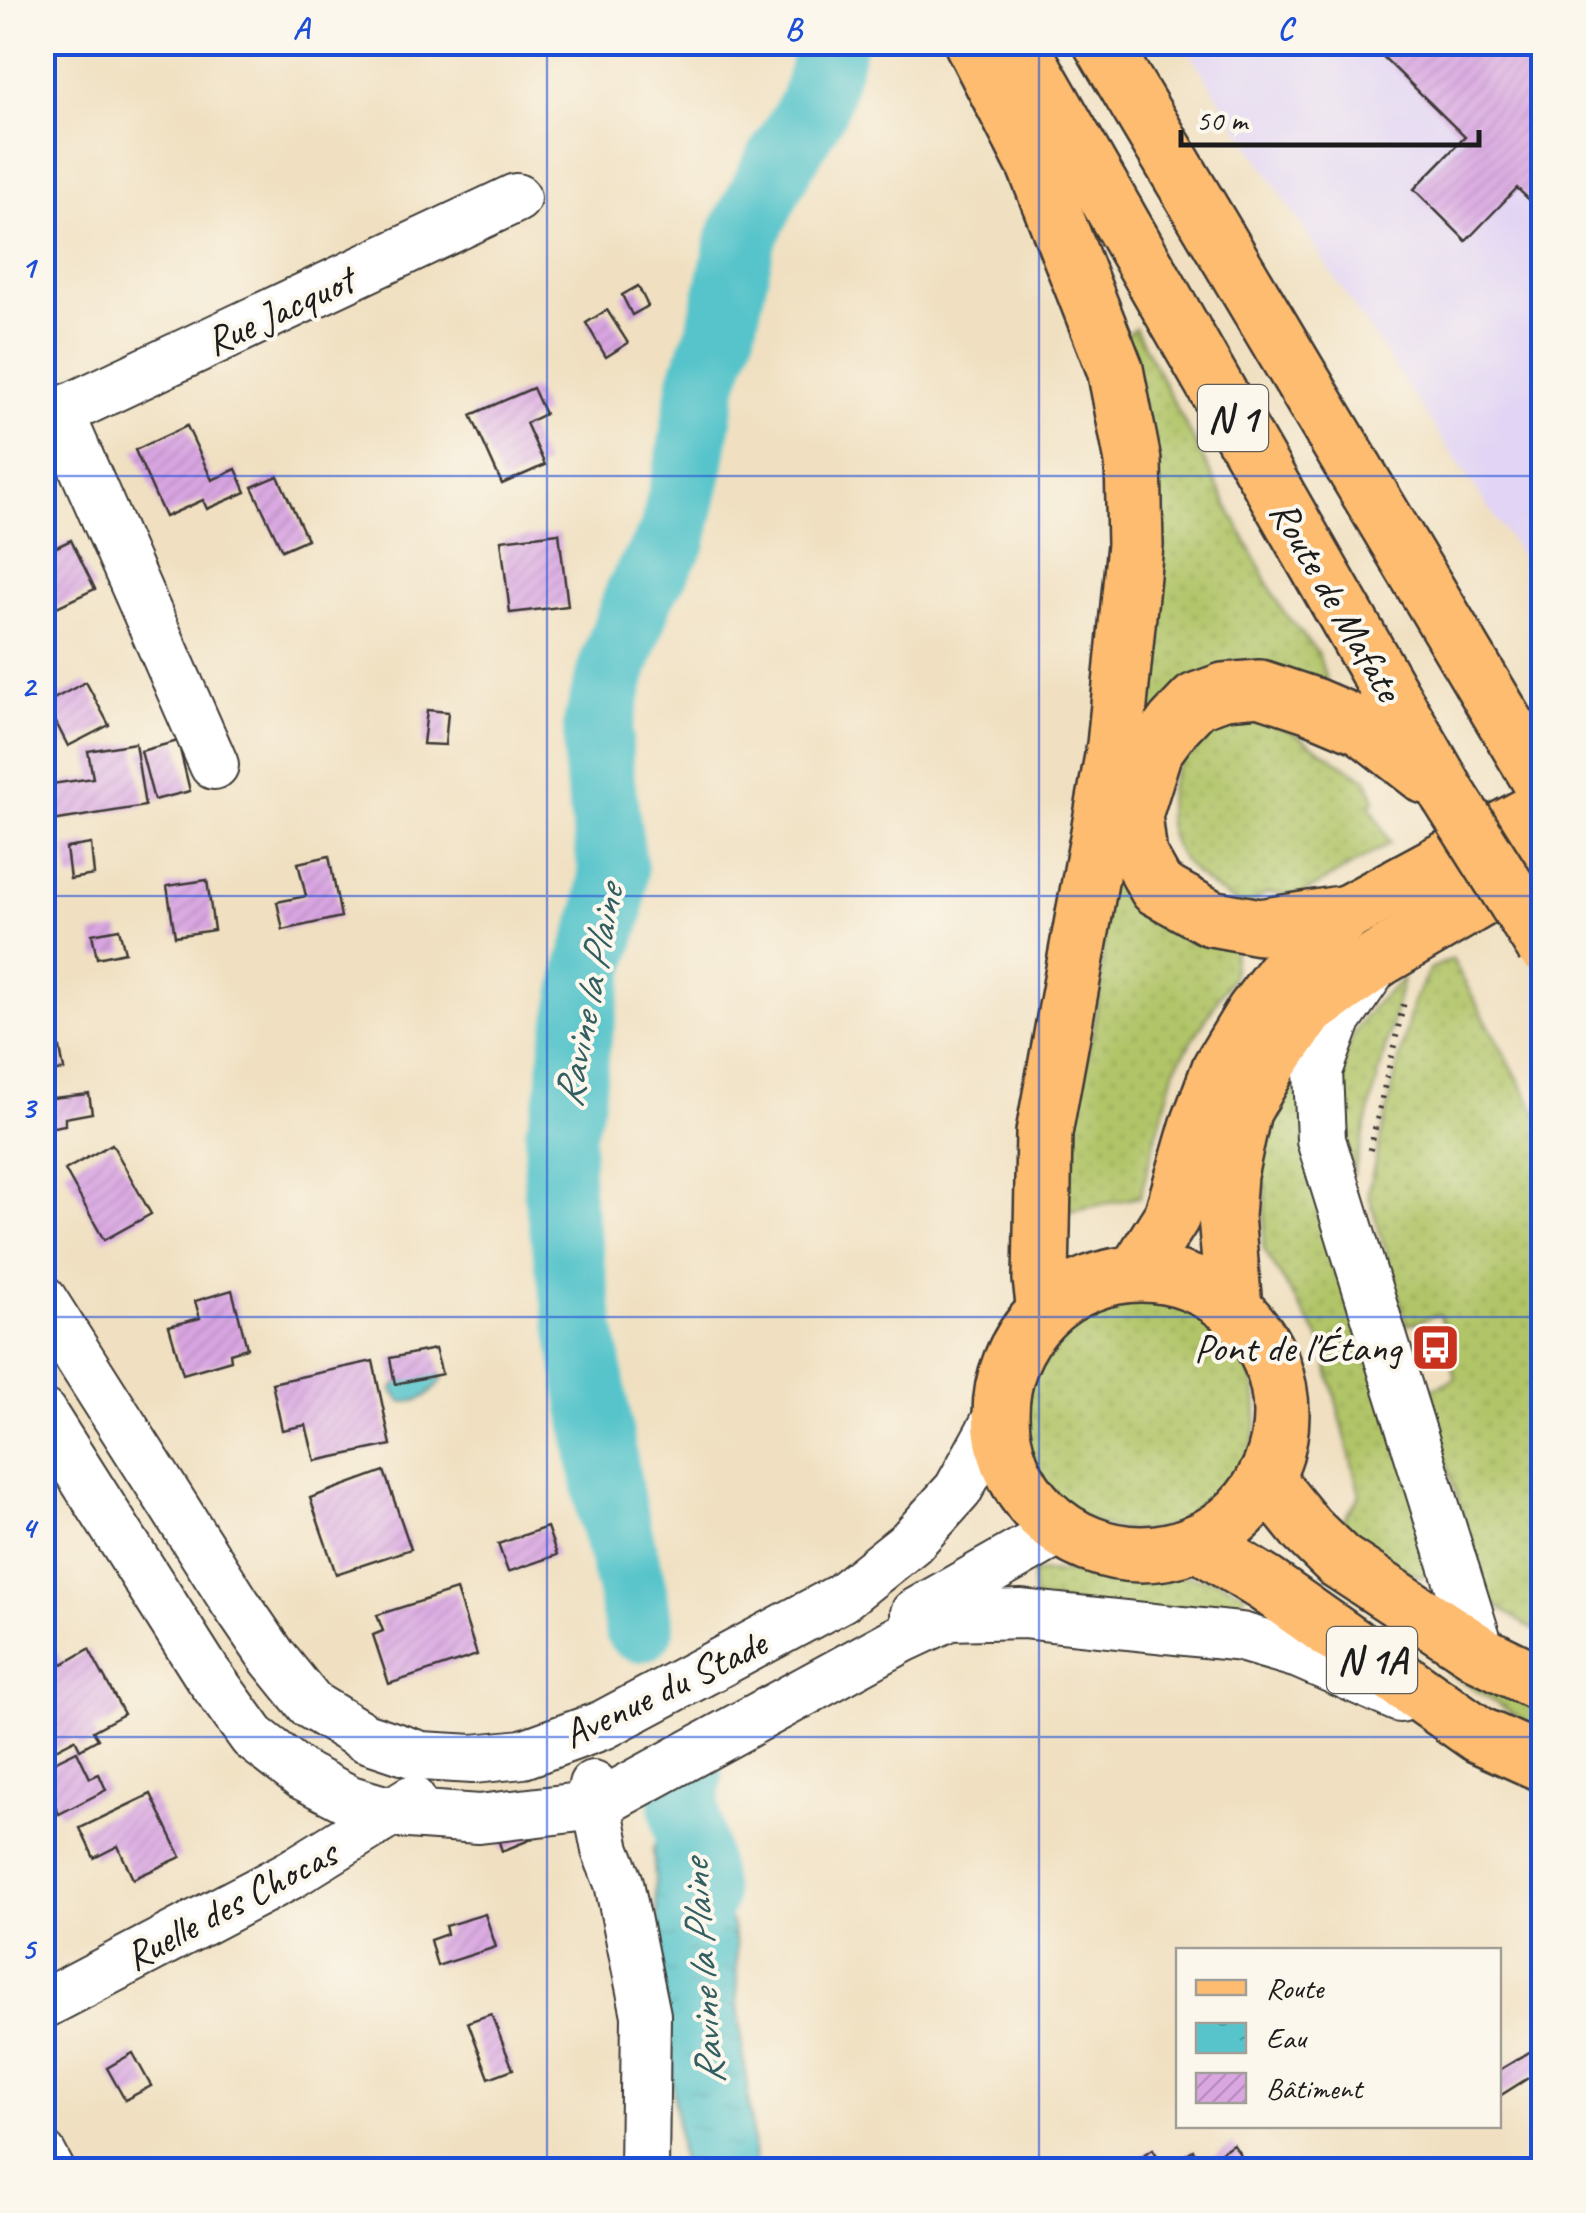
<svg xmlns="http://www.w3.org/2000/svg" width="1586" height="2213" viewBox="0 0 1586 2213" font-family="Caveat,sans-serif">
	<style>
		.built { fill: #e1d4f4 }
		.grass { fill: url(#grass-dots); stroke: #667042; stroke-width: 2.5 }
		.water { fill: url(#water-ripples); stroke: #397073; stroke-width: 2.5 }
		.lines { fill: none; stroke-linecap: round; stroke-linejoin: round }
		.river { stroke: #56c4ca; stroke-width: 70 }
		.building { fill: url(#building-hatch) }
		.minor-casing { stroke: #3c3935; stroke-width: 52 }
		.major-casing { stroke: #3c3935; stroke-width: 60 }
		.highway-casing { stroke: #3c3935; stroke-width: 60 }
		.path { stroke: #3c3935; stroke-width: 6; stroke-dasharray: 2.5 8; stroke-linecap: butt }
		.minor { stroke: #fff; stroke-width: 48 }
		.major { stroke: #fdbc70; stroke-width: 55 }
		.highway { stroke: #fdbc70; stroke-width: 55 }
		.highway-bridge-casing { stroke: #3c3935; stroke-width: 60; stroke-linecap: butt }
		.highway-bridge { stroke: #fdbc70; stroke-width: 55 }
		.grid { fill: none; stroke: #1d4ed8; stroke-width: 2.5; stroke-opacity: 0.55 }
		.labels { text-anchor: middle; stroke-width: 8; stroke-linejoin: round; paint-order: stroke }
		.shield { fill: #fbf7ec; stroke: #5f5e5a; stroke-width: 2.5 }
		.shield-label { font-size: 38px; font-weight: bold; fill: #1c1c1c }
		.street-label { font-size: 40px; fill: #1c1c1c; stroke: #fbf7ec }
		.poi-label { font-size: 40px; fill: #1c1c1c; stroke: #fbf7ec; text-anchor: end }
		.water-label { font-size: 42px; font-style: italic; fill: #335f62; stroke: #fbf7ec }
		.neatline { fill: none; stroke: #1d4ed8; stroke-width: 4 }
		.grid-label { font-size: 32px; text-anchor: middle; font-weight: bold; fill: #1d4ed8 }
	</style>
	<defs>
		<pattern id="grass-dots" width="8" height="8" patternUnits="userSpaceOnUse" patternTransform="scale(2.5)"><rect width="8" height="8" fill="#b1c468"/><path d="M2 2h.1M6 6h.1" fill="none" stroke="#98a85a" stroke-width="1.8" stroke-linecap="round"/></pattern>
		<pattern id="water-ripples" width="26" height="14" patternUnits="userSpaceOnUse" patternTransform="scale(2.5)"><rect width="26" height="14" fill="#56c4ca"/><path d="M2 4q2-2 4 0t4 0M15 11q2-2 4 0t4 0" fill="none" stroke="#4aa8ad"/></pattern>
		<pattern id="building-hatch" width="6" height="6" patternUnits="userSpaceOnUse" patternTransform="scale(2.5)"><rect width="6" height="6" fill="#d9a6e2"/><path d="M-1 1l2-2M0 6l6-6M5 7l2-2" fill="none" stroke="#ba8ec1"/></pattern>
	</defs>
	<rect width="100%" height="100%" fill="#fbf7ec"/>
	<filter id="ink" filterUnits="userSpaceOnUse"><feTurbulence type="fractalNoise" baseFrequency=".01" numOctaves="2"/><feDisplacementMap in="SourceGraphic" scale="20" xChannelSelector="R" yChannelSelector="G"/><feConvolveMatrix kernelMatrix="1 2 1 2 8 2 1 2 1" color-interpolation-filters="sRGB"/></filter>
	<filter id="wash" filterUnits="userSpaceOnUse"><feTurbulence type="fractalNoise" baseFrequency=".0048" numOctaves="4" result="noise"/><feDisplacementMap in="SourceGraphic" scale="40" xChannelSelector="R" yChannelSelector="G"/><feGaussianBlur stdDeviation="2.25" result="paint"/><feColorMatrix in="noise" values="0 0 0 0 0 0 0 0 0 0 0 0 0 0 0 0 0 1.4 0 .05"/><feComposite in="paint" operator="in"/></filter>
	<g filter="url(#wash)">
		<rect width="100%" height="100%" fill="#f0e0c1"/>
		<path class="built" d="M1184 43H1543V589L1357 312Z"/>
		<g class="grass">
			<path d="M1135 328 1282 610 1318 653 1329 690 1137 733 1123 336Z"/>
			<path d="M1246 717 1289 730 1367 780 1375 800 1370 805 1390 843 1302 894 1266 893 1245 908C1222 894 1194 878 1179 854 1153 812 1172 748 1216 726 1225 722 1236 720 1246 717Z"/>
			<path d="M1109 842 1234 948 1233 975 1175 1068 1140 1197 1065 1212 1074 1126 1100 991Z"/>
			<path d="M1452 959 1543 1124V1633L1525 1625 1489 1600 1425 1392 1455 1379 1440 1314 1407 1325 1368 1192 1413 1002 1430 969Z"/>
			<path d="M1403 979 1353 1176C1344 1118 1328 1060 1369 1011 1378 999 1392 989 1403 979Z"/>
			<path d="M1284 1080 1303 1085 1438 1572 1421 1577 1390 1564 1340 1524 1360 1495 1321 1341 1263 1248 1266 1188 1247 1187 1263 1117Z"/>
			<circle cx="1138" cy="1412" r="119"/>
			<path d="M1070 1572 1098 1578 1181 1576 1212 1579 1246 1592 1234 1623 1034 1599 1032 1573Z"/>
			<path d="M1452 1663 1543 1712V1732L1447 1672Z"/>
		</g>
		<g class="water">
			<path d="M437 1368 442 1380C431 1395 422 1402 402 1402L392 1390 397 1383Z"/>
			<path d="M684 1805 711 1840 736 1944 738 2003 756 2170H682L662 1989 653 1848Z"/>
		</g>
		<g class="lines">
			<g class="river">
				<path d="M639 1627 630 1581 611 1509 558 1192 560 1134 570 1099 575 1047 591 968 609 910 613 871 598 768V725L613 668 640 593 673 536 690 462 703 382 721 331 741 239 773 175 814 105 832 42"/>
				<path d="M688 1777 684 1805 701 1898"/>
			</g>
		</g>
		<g id="blocks">
			<g class="building">
				<path d="M1368 42H1544V214L1517 188 1466 241 1414 189 1465 137Z"/>
				<path d="M638 286 648 306 632 315 622 295Z"/>
				<path d="M607 310 628 343 606 357 586 323Z"/>
				<path d="M533 388 545 414 526 423 545 465 502 484 471 415Z"/>
				<path d="M187 426 212 480 236 469 246 492 207 509 203 500 165 517 135 450Z"/>
				<path d="M278 476 307 539 282 550 252 487Z"/>
				<path d="M559 533 568 606 510 613 501 540Z"/>
				<path d="M71 540 95 589 42 614V554Z"/>
				<path d="M86 682 109 725 68 746 46 703Z"/>
				<path d="M427 710 448 712 445 745 423 744Z"/>
				<path d="M178 741 190 791 154 800 141 751Z"/>
				<path d="M135 743 145 806 52 821 45 785 93 778 88 751Z"/>
				<path d="M91 844 94 875 70 879 66 848Z"/>
				<path d="M329 856 341 917 283 930 277 902 306 896 298 863Z"/>
				<path d="M207 880 214 930 175 936 167 886Z"/>
				<path d="M119 929 125 952 97 958 92 934Z"/>
				<path d="M60 1048 64 1070 42 1073V1051Z"/>
				<path d="M89 1094 92 1113 65 1118V1125L42 1129V1099Z"/>
				<path d="M112 1144 151 1214 104 1240 65 1170Z"/>
				<path d="M232 1290 247 1348 230 1353 231 1360 183 1374 169 1326 200 1318 195 1301Z"/>
				<path d="M435 1349 442 1374 395 1384 390 1358Z"/>
				<path d="M373 1361 391 1445 315 1461 306 1425 282 1430 272 1383Z"/>
				<path d="M384 1471 411 1549 336 1574 310 1498Z"/>
				<path d="M547 1527 557 1555 508 1572 498 1544Z"/>
				<path d="M456 1590 477 1655 389 1684 373 1635 383 1631 377 1615Z"/>
				<path d="M89 1649 124 1714 93 1731 98 1739 80 1749 75 1739 42 1756V1656L55 1650 63 1664Z"/>
				<path d="M77 1751 90 1778 99 1774 106 1790 59 1814 51 1798 42 1802V1768Z"/>
				<path d="M151 1794 181 1857 133 1879 118 1846 94 1858 80 1828Z"/>
				<path d="M524 1818 532 1839 502 1851 495 1830Z"/>
				<path d="M485 1914 496 1947 437 1966 430 1940 447 1934 445 1926Z"/>
				<path d="M491 2014 513 2069 489 2078 468 2022Z"/>
				<path d="M1536 2048 1544 2061V2068L1498 2097V2071Z"/>
				<path d="M133 2053 151 2086 125 2100 107 2068Z"/>
				<path d="M1233 2144 1249 2168 1245 2170H1120L1153 2149 1165 2169 1193 2150 1203 2164Z"/>
			</g>
		</g>
	</g>
	<g filter="url(#ink)">
		<use href="#blocks" fill-opacity="0" stroke="#3c3935" stroke-width="2.5"/>
		<g class="lines">
			<defs>
				<g id="minor">
					<path d="M60 414 214 765"/>
					<path d="M42 421 516 198"/>
					<path d="M1371 971 1337 1020 1318 1071 1321 1140 1481 1654"/>
					<path d="M42 1299 236 1604 273 1658 311 1705 364 1737 421 1756 473 1759 523 1754 603 1725 841 1598 911 1542 958 1490 1001 1412"/>
					<path d="M42 1413 206 1672 253 1737 302 1775 350 1800 394 1813 479 1819 597 1805 903 1638 950 1616 1022 1614 1241 1637 1299 1654 1400 1698"/>
					<path d="M915 1613 1061 1530"/>
					<path d="M593 1785 606 1850 619 1883 646 2015 644 2170"/>
					<path d="M42 2005 290 1875 411 1800"/>
					<path d="M42 2155 50 2170"/>
				</g>
				<g id="major">
					<path d="M1136 1273 1172 1216 1198 1127 1220 1068 1254 1012 1288 967 1347 913 1544 807"/>
					<circle cx="1141" cy="1414" r="140"/>
					<path d="M1234 1308 1226 1216 1229 1175 1243 1111 1272 1060 1307 1010 1379 959 1544 862"/>
					<path d="M1265 1478 1307 1530 1339 1561 1481 1654 1544 1685"/>
					<path d="M1197 1542 1265 1584 1479 1735 1544 1764"/>
				</g>
				<g id="highway">
					<path d="M972 42 1035 165 1115 369 1133 461 1135 545 1115 745 1044 1133 1041 1279 1045 1312"/>
					<path d="M1018 42 1448 794"/>
					<path d="M1101 42 1544 787"/>
					<path d="M1347 913 1260 927 1211 918 1157 888 1139 856 1134 815 1154 751 1174 724 1196 701 1224 691 1260 688 1311 705 1363 727 1426 776"/>
				</g>
			</defs>
			<use href="#minor" class="minor-casing"/>
			<use href="#major" class="major-casing"/>
			<use href="#highway" class="highway-casing"/>
			<path class="path" d="M1370 1150 1404 1002"/>
			<use href="#minor" class="minor"/>
			<use href="#major" class="major"/>
			<use href="#highway" class="highway"/>
			<defs>
				<path id="highway-bridge" d="M1448 794 1544 946"/>
			</defs>
			<use href="#highway-bridge" class="highway-bridge-casing"/>
			<use href="#highway-bridge" class="highway-bridge"/>
		</g>
	</g>
	<path class="grid" d="M547 42V2170M1039 42V2170M42 476H1544M42 896H1544M42 1317H1544M42 1737H1544"/>
	<defs>
		<symbol id="bus-square" viewBox="-11 -11 22 22"><rect x="-9" y="-9" width="18" height="18" rx="4" fill="#c8321e" stroke="#fbf7ec"/><path d="M-5-6H5V4H4V6H2V4H-2V6H-4V4H-5ZM-3.5-4V0h7V-4ZM-3.5 1.2v1.5H-2V1.2ZM2 1.2v1.5H3.5V1.2Z" fill="#fff"/></symbol>
	</defs>
	<g fill-rule="evenodd">
		<use href="#bus-square" x="1408" y="1320" width="55" height="55"/>
	</g>
	<g class="labels">
		<g class="shield">
			<rect x="1198" y="385" width="70" height="66" rx="8"/>
			<rect x="1327" y="1627" width="90" height="66" rx="8"/>
		</g>
		<g class="shield-label">
			<text x="1233" y="431">N 1</text>
			<text x="1372" y="1673">N 1A</text>
		</g>
		<g class="street-label">
			<text transform="translate(279 310) rotate(-25)" y="14">Rue Jacquot</text>
			<text transform="translate(1337 600) rotate(60)" y="14">Route de Mafate</text>
			<text transform="translate(664 1688) rotate(-26)" y="14">Avenue du Stade</text>
			<text transform="translate(230 1904) rotate(-28)" y="14">Ruelle des Chocas</text>
		</g>
		<g class="poi-label">
			<text x="1401" y="1361">Pont de l'Étang</text>
		</g>
		<g class="water-label">
			<text transform="translate(587 996) rotate(-79)" y="15">Ravine la Plaine</text>
			<text transform="translate(701 1973) rotate(-94)" y="15">Ravine la Plaine</text>
		</g>
	</g>
	<rect width="1586" height="2213" fill="none" stroke="#fbf7ec" stroke-width="110"/>
	<rect x="1176" y="1948" width="325" height="180" fill="#fbf7ec" stroke="#a29f99" stroke-width="2.5"/>
	<rect x="1196" y="1980" width="50" height="15" fill="#fdbc70" stroke="#a29f99" stroke-width="2.5"/>
	<text x="1266" y="1998" font-size="30" fill="#1c1c1c">Route</text>
	<rect x="1196" y="2023" width="50" height="30" fill="url(#water-ripples)" stroke="#a29f99" stroke-width="2.5"/>
	<text x="1266" y="2048" font-size="30" fill="#1c1c1c">Eau</text>
	<rect x="1196" y="2073" width="50" height="30" fill="url(#building-hatch)" stroke="#a29f99" stroke-width="2.5"/>
	<text x="1266" y="2098" font-size="30" fill="#1c1c1c">Bâtiment</text>
	<path d="M1181 130v15h298v-15" fill="none" stroke="#1c1c1c" stroke-width="5"/>
	<text x="1196" y="130" font-size="30" fill="#1c1c1c" stroke="#fbf7ec" stroke-width="8" paint-order="stroke">50 m</text>
	<rect x="55" y="55" width="1476" height="2103" class="neatline"/>
	<g class="grid-label">
		<text x="301" y="39">A</text>
		<text x="793" y="39">B</text>
		<text x="1285" y="39">C</text>
		<text x="28" y="277">1</text>
		<text x="28" y="697">2</text>
		<text x="28" y="1118">3</text>
		<text x="28" y="1538">4</text>
		<text x="28" y="1959">5</text>
	</g>
</svg>
